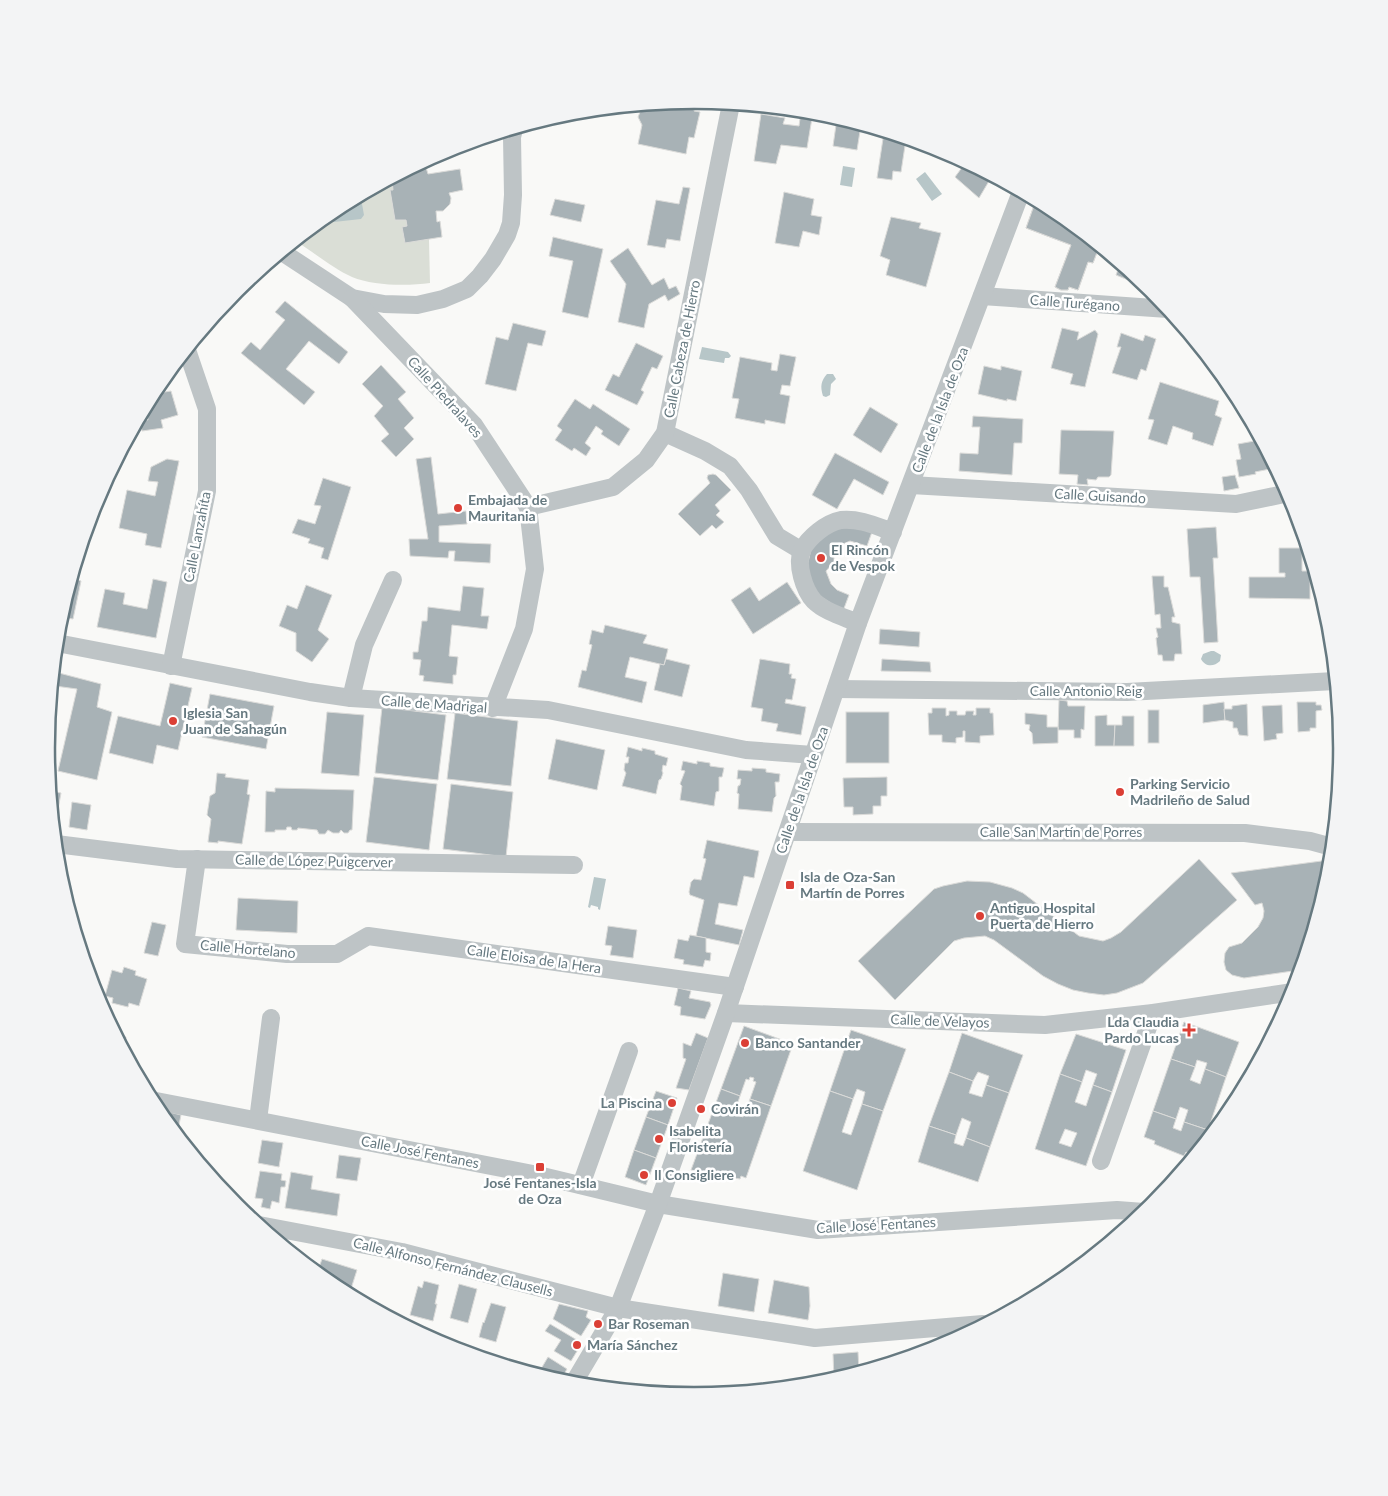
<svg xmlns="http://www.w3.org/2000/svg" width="1388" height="1496" viewBox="0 0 1388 1496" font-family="Lato,sans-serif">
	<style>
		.green { fill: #daded6 }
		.water { fill: #b7c6c8 }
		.building { fill: #a8b2b6; stroke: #dbdbd9; fill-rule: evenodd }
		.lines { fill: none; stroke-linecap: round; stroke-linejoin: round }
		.street { stroke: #bec4c6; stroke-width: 18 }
		.poi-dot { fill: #db3f35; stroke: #fff; stroke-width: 2 }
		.labels { text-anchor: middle; stroke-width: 5; stroke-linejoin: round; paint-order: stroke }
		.street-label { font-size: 14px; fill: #667980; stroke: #fff }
		.poi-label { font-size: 14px; font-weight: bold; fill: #667980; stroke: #fff; text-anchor: start }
		.rim { fill: none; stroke: #667980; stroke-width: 2.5 }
	</style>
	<rect width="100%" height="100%" fill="#f9f9f7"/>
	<path class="green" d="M392 179 393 190 390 191 395 220H406L407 226 402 227 405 242 429 239 430 283C408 286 373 286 352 277 334 269 313 252 296 241L330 213 331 219 360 204 358 202 345 204Z"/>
	<g class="water">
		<path d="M843 166 855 168 852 187 840 185Z"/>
		<path d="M925 172 942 194 932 201 916 179Z"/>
		<path d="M358 202 362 204 364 215 361 219 334 222 331 219 330 213C339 205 347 203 358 202Z"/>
		<path d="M702 347 728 352 731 356 729 358H725L724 363 699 359Z"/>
		<path d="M827 374H833L836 379 831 384 830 395 826 397 823 396C820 386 821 381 827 374Z"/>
		<path d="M1211 651H1214L1221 655 1220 661C1214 667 1205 667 1201 659L1203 654Z"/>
		<path d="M594 877 606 879 600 910 598 909V907L591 905 590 908 588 907Z"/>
	</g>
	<g class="building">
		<path d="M697 100 694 111 700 112 694 138 689 137 686 154 638 144 642 125 638 117 643 105Z"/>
		<path d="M801 111 813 112 807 148 781 145 776 164 754 161 761 114 785 118 783 124 799 126Z"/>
		<path d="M837 118 861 125 857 150 833 146Z"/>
		<path d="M884 132 906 139 901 172 893 171 892 180 877 178Z"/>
		<path d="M424 161 428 174 460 169 463 190 449 193 451 198 450 204 443 211H436L437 222 440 221 442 237 405 243 402 227 407 226 406 220H395L390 190H393L392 179Z"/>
		<path d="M966 162 992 176 979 198 955 177Z"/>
		<path d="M683 187 690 188 680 241 667 239 665 248 647 245 656 200 679 204Z"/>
		<path d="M784 192 814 199 811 215 822 217 819 235 803 231 799 247 775 243Z"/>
		<path d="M555 199 585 205 581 222 550 215Z"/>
		<path d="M1036 200 1052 208 1047 221 1076 232 1077 229 1099 247 1093 263 1088 262 1078 290 1069 287 1068 290H1061L1055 287 1071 245 1026 228Z"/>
		<path d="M1036 200 1054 210 1099 247 1093 263 1088 262 1078 290 1069 287 1068 290H1061L1055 287 1071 245 1026 228Z"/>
		<path d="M891 217 921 223 919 228 941 233 926 287 886 275 890 260 880 256Z"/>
		<path d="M553 237 603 249 588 318 562 312 573 261 549 256Z"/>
		<path d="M628 248 652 285 664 278 669 289 676 286 680 294 668 301 665 295 649 304 644 328 618 322 626 284 610 261Z"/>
		<path d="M1120 264 1139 280 1138 284 1116 275Z"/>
		<path d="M285 301 348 352 339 364 309 341 286 369 315 392 304 405 241 353 251 342 260 350 285 320 275 312Z"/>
		<path d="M513 323 546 331 542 346 528 343 516 391 485 384 496 337 508 340Z"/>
		<path d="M1062 328 1079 332 1077 340 1095 330 1098 334 1085 387 1070 384 1073 374 1051 368Z"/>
		<path d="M1121 333 1143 341 1145 335 1156 339 1146 371 1141 369 1137 380 1112 373 1121 347H1117Z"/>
		<path d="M636 343 663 356 657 369 652 367 641 390 644 392 637 405 605 390 613 374 619 377Z"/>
		<path d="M780 354 796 357 790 386 782 385 780 394 790 396 785 424 765 420V424L735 418 739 399 732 398 740 357 772 363 771 370 777 371Z"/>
		<path d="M381 365 406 392 398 399 414 418 404 428 414 439 396 457 381 441 389 434 374 416 383 406 362 384Z"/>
		<path d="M984 366 1001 370V366L1022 371 1016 401 1007 399V401L978 394Z"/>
		<path d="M1160 382 1219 401 1215 415 1222 418 1213 446 1192 439 1193 433 1173 426 1167 445 1148 439 1154 420 1148 419Z"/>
		<path d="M171 391 178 415 161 420 163 428 142 431 140 419 148 420 146 406 152 394Z"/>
		<path d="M575 399 590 409 593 404 630 429 619 446 601 434 603 431 596 426 585 443 591 448 586 456 574 448 572 451 555 440 562 430 557 426Z"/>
		<path d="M870 407 898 424 881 453 853 435Z"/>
		<path d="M973 416 1023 419 1022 443H1014L1012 475 959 471 960 453 978 454 980 427H972Z"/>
		<path d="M1061 430 1114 431 1111 475 1109 477H1098L1096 480 1087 479 1088 485 1077 484 1078 475 1059 474Z"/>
		<path d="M1260 440 1275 468 1255 472 1256 474 1239 477 1236 460 1241 459 1238 444Z"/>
		<path d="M835 453 889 482 883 495 854 479 837 509 812 495Z"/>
		<path d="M431 457 438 514 466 511 467 524 439 526V542L491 544 490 563 454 561 455 551H449L448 558 410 556 409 539H428L416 459Z"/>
		<path d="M167 459 179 461 161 548 145 545 147 534 119 528 127 490 155 496 158 482 148 481 151 467Z"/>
		<path d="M713 474 716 475 731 490 715 505 720 511 716 515 724 522 716 529 712 525 700 536 678 514 710 483 707 478 708 475Z"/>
		<path d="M1235 475 1239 488 1224 491 1222 477Z"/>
		<path d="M323 478 351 487 328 560 321 558 324 548 308 543 310 539 292 533 298 519 315 524 321 506 314 505Z"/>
		<path d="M834 527 873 529 867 546 850 541 836 547 834 549V562L826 571 831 584 837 590 849 595 843 611 815 593 807 567 811 549Z"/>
		<path d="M1216 527 1218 558H1213L1218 642 1204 643 1200 577H1190L1187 529Z"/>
		<path d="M1279 548H1302V571H1310V599L1249 598V577H1285V573H1279Z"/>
		<path d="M76 563 78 564 75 579 81 581 73 619 60 617Z"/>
		<path d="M1152 576H1164V587H1168L1175 617H1172V622L1180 624 1182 654H1175L1174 661H1163L1162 655H1158L1156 638 1158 637 1156 628H1161L1160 614 1155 615Z"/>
		<path d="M153 579 167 582 156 638 97 627 105 589 125 593 123 604 147 609Z"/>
		<path d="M787 582 801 603 753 634 731 600 750 587 759 601Z"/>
		<path d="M306 585 332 595 318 630 329 639 312 662 296 651V633L279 626 287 605 297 609Z"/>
		<path d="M463 586 484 588 481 616H489L487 629 452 625 449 656 458 657 456 675H453V684L423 681 424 676 419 675 421 660 413 659V652H418L422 621H427L428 607 460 611Z"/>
		<path d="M605 625 647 635 643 643 668 649 664 665 630 657 625 677 647 682 642 703 578 687 582 670 586 671 592 645 589 644 592 630 603 633Z"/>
		<path d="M880 629 920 632 919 647 879 644Z"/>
		<path d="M666 659 690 665 682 697 654 690 660 664 664 665Z"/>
		<path d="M760 659 790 664 789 674H792L791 678 796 679 792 700 786 699 785 703 806 707 801 735 776 731 778 724 761 721 763 709 751 707Z"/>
		<path d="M882 659 930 662 931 672 881 671Z"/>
		<path d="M59 673 101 684 97 707 112 712 97 780 58 771 77 689 55 686Z"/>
		<path d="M170 683 192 688 178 750 157 745 153 764 109 753 118 716 160 726Z"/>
		<path d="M210 694 274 706 266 749 202 737Z"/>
		<path d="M1059 700 1067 701 1068 706H1085L1084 730 1081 729V738H1074V730H1058Z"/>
		<path d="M1224 702 1225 720 1203 723V705Z"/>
		<path d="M1297 702H1316V705H1321L1322 710 1316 711V728H1310V731L1298 732Z"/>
		<path d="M1247 704 1248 736 1239 735 1237 728H1233V722L1225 720 1224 709H1232V706Z"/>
		<path d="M1282 705 1283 733 1276 734 1277 739 1264 741 1262 706Z"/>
		<path d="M382 707 446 715 438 780 375 773Z"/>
		<path d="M932 708H946V716L949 715V711H957V715H965L966 711H974L973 715H976V708H990V713H993L994 735 980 736V743L965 742V731H963V737L956 738V743L942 742V735H929L928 713H932Z"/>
		<rect x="1148" y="710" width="11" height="33"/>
		<path d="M327 712 364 715 359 776 321 773Z"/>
		<rect x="846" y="712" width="43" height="51"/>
		<path d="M455 713 518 721 511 786 447 779Z"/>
		<path d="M1025 713 1047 715V727H1058V743L1033 744 1032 733 1029 730 1030 725 1025 724Z"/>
		<path d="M1107 715V725H1115L1114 746H1095V716Z"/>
		<path d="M1122 716H1134V746H1114L1115 725H1122Z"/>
		<path d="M556 739 605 750 597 790 548 779Z"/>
		<path d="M628 747 642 751V748L655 751V754L668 758 666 766 663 765 662 771 663 773 661 779 659 780 656 794 622 786 626 773 624 770 625 763H628L629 757H626Z"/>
		<path d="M683 761 697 764V761L710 763V766L724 768 722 777H719V791L716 792 714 806 680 800 682 786 680 784 685 771 681 770Z"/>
		<path d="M752 768 766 769V772L780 774 779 782H775L776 796 774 798 772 812 738 809 739 794 737 793 738 786 740 785 741 779H737L738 770 752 771Z"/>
		<path d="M217 773 226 774 225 777 249 780 247 794 250 795 242 844 218 841V843L208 842 211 819 207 815 210 796 215 793Z"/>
		<path d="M374 777 437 784 429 850 366 842Z"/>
		<path d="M887 777V796H881V806H873V814L853 815V807H844L843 778Z"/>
		<path d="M451 784 513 792 506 857 443 849Z"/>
		<path d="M275 788 354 790 352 830H350L348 833H344L341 830 339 833H333L328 830 325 834H319L317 830 298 828 297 830H292L291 827H287L286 830H275V832H265L266 791 275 792Z"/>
		<path d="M50 791 61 793 55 826 54 825Z"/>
		<path d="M72 802 91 805 87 830 69 827Z"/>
		<path d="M707 840 759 851 754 878 744 876 737 906 719 903 715 924 743 930 739 945 696 936 704 900 690 895 689 892 691 882 694 879 701 880 706 859 703 858Z"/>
		<path d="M1199 859 1237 900 1143 983 1117 993 1104 995 1088 993 1073 990 1058 984 1043 976 994 940 985 936 964 938 954 941 895 1000 858 961 934 889 943 886 967 881 990 882 1012 888 1023 893 1079 936 1103 941 1111 938 1121 932Z"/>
		<path d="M1329 860V875L1300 970 1244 978 1232 975 1226 970 1224 962 1225 953 1229 947 1242 943 1258 927 1263 918 1264 911 1262 903 1255 905 1231 873Z"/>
		<path d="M238 898 298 901 297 933 236 930Z"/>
		<path d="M152 922 166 925 158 956 144 953Z"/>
		<path d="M608 926 637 930 633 958 610 955 612 946 605 945Z"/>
		<path d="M690 935 706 938V952L711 953 710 961 705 960 703 967 683 964 684 960 674 958 678 939 688 941Z"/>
		<path d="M124 967 136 971 135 975 147 979 139 1006 129 1003 128 1007 112 1003 113 998 105 996 112 970 122 973Z"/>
		<path d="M678 988 691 991 689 998 710 1002 711 1005 705 1019 680 1015 681 1007 674 1005Z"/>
		<path d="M1184 1022 1239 1042 1226 1077 1205 1069 1207 1063 1197 1060 1195 1067 1171 1059Z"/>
		<path d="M744 1026 793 1044 771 1106 750 1099 756 1082 753 1081 754 1078 750 1077 749 1080 746 1079 740 1096 721 1089Z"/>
		<path d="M851 1030 906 1049 883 1111 862 1104 865 1092 857 1089 853 1099 830 1091Z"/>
		<path d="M696 1033 708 1038 689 1090 676 1088 686 1059 683 1058V1043L691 1046Z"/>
		<path d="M962 1033 1023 1055 1009 1093 986 1085 989 1076 978 1072 973 1081 949 1072Z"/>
		<path d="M1076 1034 1126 1050 1112 1092 1093 1085 1097 1074 1086 1070 1082 1082 1060 1074Z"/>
		<path d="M117 1036 126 1037 124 1048Z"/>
		<path d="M1171 1059 1195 1067 1190 1080 1200 1084 1205 1069 1226 1077 1208 1130 1184 1122 1188 1110 1180 1107 1176 1119 1153 1111Z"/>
		<path d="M949 1072 973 1081 969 1093 982 1097 986 1085 1009 1093 990 1147 966 1138 971 1122 962 1118 956 1135 929 1126Z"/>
		<path d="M1060 1074 1082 1082 1075 1102 1086 1106 1093 1085 1112 1092 1086 1166 1035 1149ZM1065 1129 1077 1133 1071 1147 1059 1143Z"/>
		<path d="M721 1089 740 1096 734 1114 743 1117 750 1099 771 1106 746 1178 741 1176 740 1179 691 1170Z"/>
		<path d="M656 1091 677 1098 668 1125 646 1117Z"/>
		<path d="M830 1091 853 1099 842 1132 851 1135 862 1104 883 1111 857 1190 803 1171Z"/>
		<path d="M157 1109 181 1115 177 1134Z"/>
		<path d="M1153 1111 1176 1119 1173 1128 1181 1131 1184 1122 1208 1130 1202 1145 1194 1155 1186 1152 1184 1156 1154 1144 1155 1141 1144 1137Z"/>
		<path d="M646 1117 668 1125 656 1158 634 1150Z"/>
		<path d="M929 1126 956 1135 954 1143 963 1146 966 1138 990 1147 978 1182 918 1162Z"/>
		<path d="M262 1140 283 1143 279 1167 258 1163Z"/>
		<path d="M634 1150 656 1158 646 1185 625 1177Z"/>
		<path d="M339 1155 361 1158 357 1181 336 1178Z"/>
		<path d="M260 1171 282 1174 281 1180 286 1181 285 1187H281L279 1203 272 1201 270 1209 261 1207 263 1199 255 1198Z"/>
		<path d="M291 1172 313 1176 311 1189 340 1194 337 1216 285 1208Z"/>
		<path d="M322 1259 357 1270 349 1295 334 1286 317 1273Z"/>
		<path d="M723 1273 759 1279 754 1312 718 1306Z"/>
		<path d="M774 1280 809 1287 810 1306 808 1320 768 1313Z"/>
		<path d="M424 1281 439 1285 435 1304H437L433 1321 410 1315 418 1286 422 1288Z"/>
		<path d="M459 1284 477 1289 468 1323 450 1318Z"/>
		<path d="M491 1303 506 1307 496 1342 479 1337 483 1322 484 1323Z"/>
		<path d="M559 1304 588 1311 586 1317 591 1320 581 1336 553 1319Z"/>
		<path d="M550 1324 582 1343 571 1361 554 1351 561 1340 545 1331Z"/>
		<path d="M858 1352 859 1372 834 1379 833 1354Z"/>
		<path d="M548 1357 567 1369 560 1381 538 1374Z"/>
	</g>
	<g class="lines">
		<g class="street">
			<path d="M282 252 352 298 384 304 417 305 443 299 467 289 480 276 493 259 507 235 511 223 513 195 512 137 514 129"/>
			<path d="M982 296 1168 309"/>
			<path d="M352 298 474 425 528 507 535 569 524 629 493 708"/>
			<path d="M665 433 705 451 730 466 749 490 777 536 802 551"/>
			<path d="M911 485 1236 504 1289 493"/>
			<path d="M528 507 613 487 646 460 665 433 731 104"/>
			<path d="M858 623C844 617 825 612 814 601 804 590 796 564 802 550 809 537 826 523 841 520 859 518 876 526 893 532"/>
			<path d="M57 643 310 692 351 698 548 710 746 750 813 755"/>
			<path d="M171 666 207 491V409L187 350"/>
			<path d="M836 689 1127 692 1335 681"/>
			<path d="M351 698 364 645 393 580"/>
			<path d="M788 832 1245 833 1310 841 1332 847"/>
			<path d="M56 844 177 859 574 865"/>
			<path d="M197 859 185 944 287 954H337L368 936 735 987"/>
			<path d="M726 1013 1045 1025 1153 1013 1293 992"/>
			<path d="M151 1100 538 1175 658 1204 818 1230 1117 1210 1144 1212"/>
			<path d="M258 1120 271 1018"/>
			<path d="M1101 1161 1153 1013"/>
			<path d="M581 1185 629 1051"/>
			<path d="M259 1225 402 1252 618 1308 815 1338 983 1324"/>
			<path d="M573 1384 618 1308 658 1204 726 1013 858 623 1021 192"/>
		</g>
	</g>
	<g class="poi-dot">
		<circle cx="458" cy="508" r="5"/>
		<circle cx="821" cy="558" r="5"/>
		<circle cx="173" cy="721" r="5"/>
		<circle cx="1120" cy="792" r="5"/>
		<rect x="785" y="880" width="10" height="10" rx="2.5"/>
		<circle cx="980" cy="916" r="5"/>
		<path d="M1186.5 1022.5h5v5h5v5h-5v5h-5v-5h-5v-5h5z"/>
		<circle cx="745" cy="1043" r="5"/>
		<circle cx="672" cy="1103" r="5"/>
		<circle cx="701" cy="1109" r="5"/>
		<circle cx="659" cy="1139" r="5"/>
		<rect x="535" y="1162" width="10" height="10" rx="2.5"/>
		<circle cx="644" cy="1175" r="5"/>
		<circle cx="598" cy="1324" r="5"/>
		<circle cx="577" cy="1345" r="5"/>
	</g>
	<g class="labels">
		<g class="street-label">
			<text transform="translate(1075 303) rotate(4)" y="5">Calle Turégano</text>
			<text transform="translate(682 349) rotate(-79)" y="5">Calle Cabeza de Hierro</text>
			<text transform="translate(445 397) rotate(48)" y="5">Calle Piedralaves</text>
			<text transform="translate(940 410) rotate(-69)" y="5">Calle de la Isla de Oza</text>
			<text transform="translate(1100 496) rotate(3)" y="5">Calle Guisando</text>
			<text transform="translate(197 537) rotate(-79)" y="5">Calle Lanzahíta</text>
			<text x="1086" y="696">Calle Antonio Reig</text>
			<text transform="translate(434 704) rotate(4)" y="5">Calle de Madrigal</text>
			<text transform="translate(802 790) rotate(-71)" y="5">Calle de la Isla de Oza</text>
			<text x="1061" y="837">Calle San Martín de Porres</text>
			<text transform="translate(314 861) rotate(1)" y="5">Calle de López Puigcerver</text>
			<text transform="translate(248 949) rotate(5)" y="5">Calle Hortelano</text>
			<text transform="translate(534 959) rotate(8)" y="5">Calle Eloisa de la Hera</text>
			<text transform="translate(940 1021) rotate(2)" y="5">Calle de Velayos</text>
			<text transform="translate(420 1152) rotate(11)" y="5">Calle José Fentanes</text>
			<text transform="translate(876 1225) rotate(-3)" y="5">Calle José Fentanes</text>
			<text transform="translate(453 1267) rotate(14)" y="5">Calle Alfonso Fernández Clausells</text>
		</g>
		<g class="poi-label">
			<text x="468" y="505">Embajada de<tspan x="468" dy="16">Mauritania</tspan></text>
			<text x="831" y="555">El Rincón<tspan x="831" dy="16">de Vespok</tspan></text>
			<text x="183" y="718">Iglesia San<tspan x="183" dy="16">Juan de Sahagún</tspan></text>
			<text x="1130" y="789">Parking Servicio<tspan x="1130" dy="16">Madrileño de Salud</tspan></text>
			<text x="800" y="882">Isla de Oza-San<tspan x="800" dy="16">Martín de Porres</tspan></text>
			<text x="990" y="913">Antiguo Hospital<tspan x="990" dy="16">Puerta de Hierro</tspan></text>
			<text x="1179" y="1027" text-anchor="end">Lda Claudia<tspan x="1179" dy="16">Pardo Lucas</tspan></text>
			<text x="755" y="1048">Banco Santander</text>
			<text x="662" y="1108" text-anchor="end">La Piscina</text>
			<text x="711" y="1114">Covirán</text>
			<text x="669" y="1136">Isabelita<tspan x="669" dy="16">Floristería</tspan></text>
			<text x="654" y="1180">Il Consigliere</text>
			<text x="540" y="1188" text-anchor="middle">José Fentanes-Isla<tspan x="540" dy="16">de Oza</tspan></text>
			<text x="608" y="1329">Bar Roseman</text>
			<text x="587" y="1350">María Sánchez</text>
		</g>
	</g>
	<path d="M0 0H1388V1496H0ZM55 748a639 639 0 1 1 1278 0a639 639 0 1 1-1278 0Z" fill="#f3f4f5" fill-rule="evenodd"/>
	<path class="rim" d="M55 748a639 639 0 1 1 1278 0a639 639 0 1 1-1278 0Z"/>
</svg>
